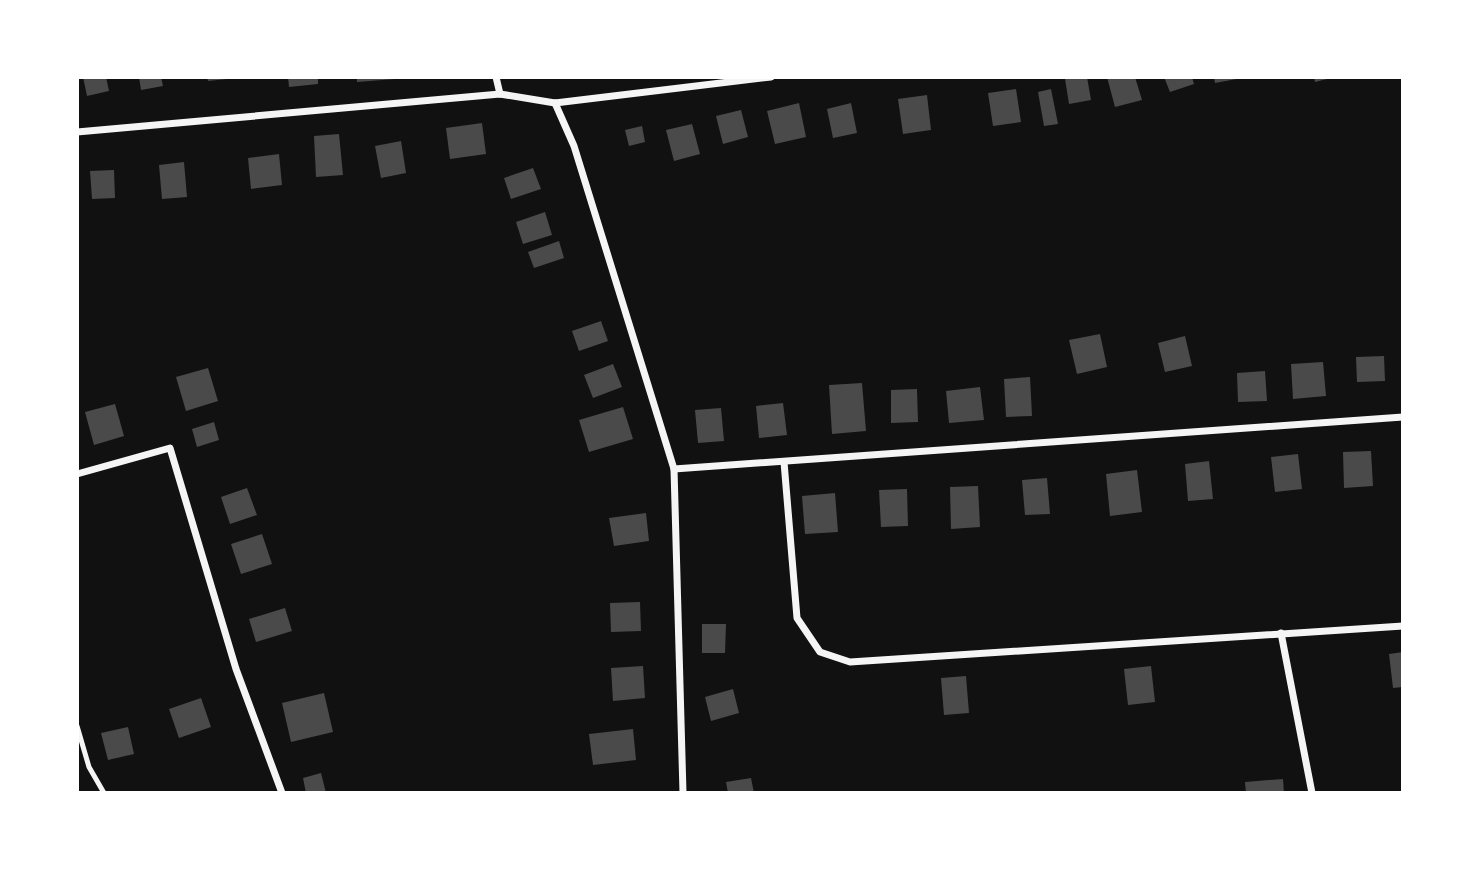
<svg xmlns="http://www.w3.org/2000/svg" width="1480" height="870" viewBox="0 0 1480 870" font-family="'Source Sans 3',sans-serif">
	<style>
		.building { fill: #4a4a4a }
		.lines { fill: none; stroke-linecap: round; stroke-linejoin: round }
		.service { stroke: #f5f5f5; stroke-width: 5 }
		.minor { stroke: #f5f5f5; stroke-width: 7 }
	</style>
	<rect width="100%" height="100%" fill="#111"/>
	<g class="building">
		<path d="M83 77H106L109 91 87 96Z"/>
		<path d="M139 77H161L163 86 141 90Z"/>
		<path d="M207 77H227V79L208 81Z"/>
		<path d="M288 77H318V84L289 87Z"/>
		<path d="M357 77H395V79L357 82Z"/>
		<path d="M1087 77 1091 100 1069 104 1065 79Z"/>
		<path d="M1107 77H1135L1142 100 1115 107Z"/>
		<path d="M1164 77H1192L1194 84 1170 92Z"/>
		<path d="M1214 77H1242V78L1215 83Z"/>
		<path d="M1314 77H1331V78L1315 82Z"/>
		<path d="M1016 89 1021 122 993 126 988 93Z"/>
		<path d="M1051 89 1058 124 1044 126 1038 92Z"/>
		<path d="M927 95 931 130 903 134 898 99Z"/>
		<path d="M799 103 806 137 775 144 767 111Z"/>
		<path d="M851 103 857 133 833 138 827 109Z"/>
		<path d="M741 110 748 137 723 144 716 116Z"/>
		<path d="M482 123 486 154 450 159 446 128Z"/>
		<path d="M692 124 700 154 674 161 666 130Z"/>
		<path d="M642 126 645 142 629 146 625 130Z"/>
		<path d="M339 134 343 175 316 177 314 136Z"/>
		<path d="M401 141 406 173 381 178 375 146Z"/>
		<path d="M279 154 282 185 251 189 248 158Z"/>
		<path d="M184 162 187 197 162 199 159 165Z"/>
		<path d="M533 168 541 189 511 199 504 178Z"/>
		<path d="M114 170 115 198 92 199 90 171Z"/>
		<path d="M545 212 552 235 523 244 516 222Z"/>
		<path d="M559 241 564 258 534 268 528 252Z"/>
		<path d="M601 321 608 341 579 351 572 331Z"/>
		<path d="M1100 334 1107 367 1077 374 1069 340Z"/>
		<path d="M1185 336 1192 366 1165 372 1158 343Z"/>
		<path d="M1384 356 1385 381 1357 382 1356 357Z"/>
		<path d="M1323 362 1326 396 1293 399 1291 364Z"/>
		<path d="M613 364 622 387 593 398 584 375Z"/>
		<path d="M208 368 218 401 186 411 176 377Z"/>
		<path d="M1265 371 1267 401 1238 402 1237 373Z"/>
		<path d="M1030 377 1032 416 1006 417 1004 379Z"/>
		<path d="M862 383 866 431 832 434 829 385Z"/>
		<path d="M980 387 984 420 949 423 946 391Z"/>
		<path d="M917 389 918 422 891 423V390Z"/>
		<path d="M783 403 787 435 759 438 756 406Z"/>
		<path d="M115 404 124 436 94 445 85 412Z"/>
		<path d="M623 407 633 439 589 452 579 420Z"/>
		<path d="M721 408 724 441 698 443 695 410Z"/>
		<path d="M214 422 219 440 197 447 192 429Z"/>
		<path d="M1371 451 1373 486 1344 488 1343 452Z"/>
		<path d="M1298 454 1302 489 1275 492 1271 457Z"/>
		<path d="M1209 461 1213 499 1188 501 1185 464Z"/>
		<path d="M1137 470 1142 512 1110 516 1106 474Z"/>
		<path d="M1047 478 1050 514 1025 515 1022 480Z"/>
		<path d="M978 486 980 527 951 529 950 487Z"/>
		<path d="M247 488 257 515 230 524 221 497Z"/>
		<path d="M907 489 908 526 881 527 879 490Z"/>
		<path d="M835 493 838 532 805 534 802 496Z"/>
		<path d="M646 513 649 541 614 546 609 518Z"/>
		<path d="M262 534 272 564 241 574 231 544Z"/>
		<path d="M640 602 641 631 611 632 610 603Z"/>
		<path d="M285 608 292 631 256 642 249 619Z"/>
		<path d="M702 624H726L725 653H702Z"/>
		<path d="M1403 652V687L1393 688 1389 654Z"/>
		<path d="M643 666 645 698 613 701 611 668Z"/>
		<path d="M1151 666 1155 702 1128 705 1124 669Z"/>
		<path d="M966 676 969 713 944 715 941 678Z"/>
		<path d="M733 689 739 713 711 721 705 697Z"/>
		<path d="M324 693 333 732 291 742 282 703Z"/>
		<path d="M201 698 211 727 179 738 169 709Z"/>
		<path d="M128 727 134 754 108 760 101 733Z"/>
		<path d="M633 729 636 760 593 765 589 734Z"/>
		<path d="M321 773 326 793H306L303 778Z"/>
		<path d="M751 778 754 793H728L726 782Z"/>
		<path d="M1283 779 1284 793H1246L1245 782Z"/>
	</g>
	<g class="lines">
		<path class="service" d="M77 726 89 767 104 793"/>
		<g class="minor">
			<path d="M496 77 500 94"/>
			<path d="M555 103 574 146 674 469 683 793"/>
			<path d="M77 132 500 94 555 103 771 77"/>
			<path d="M784 462 797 618 820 652 850 662 1403 626"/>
			<path d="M674 469 1403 417"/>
			<path d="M77 474 170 448 236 669 282 793"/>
			<path d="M1281 633 1312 793"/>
		</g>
	</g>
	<rect width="1480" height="870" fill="none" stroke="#ffffff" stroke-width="158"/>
</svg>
